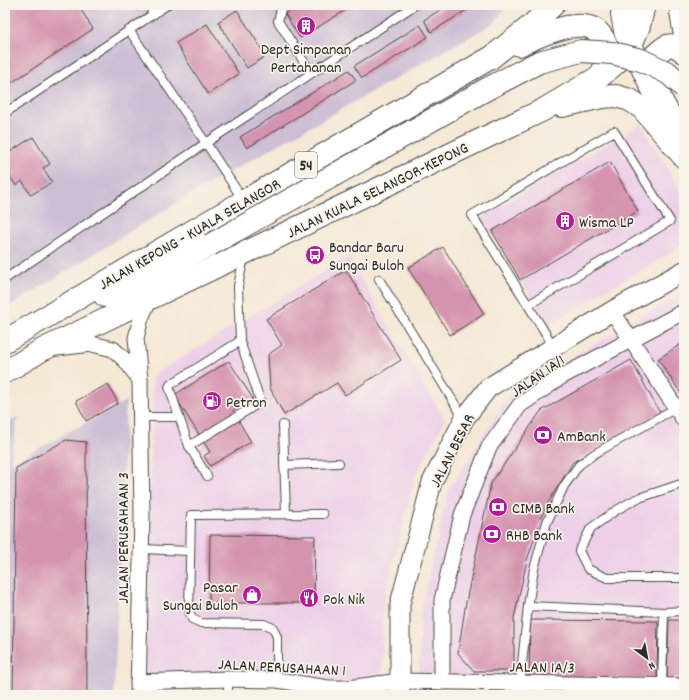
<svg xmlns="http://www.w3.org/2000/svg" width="689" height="700" viewBox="0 0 689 700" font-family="Dekko,sans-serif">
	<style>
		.built { fill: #edd0e8 }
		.industrial { fill: #ccbed4 }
		.building { fill: #d493ae }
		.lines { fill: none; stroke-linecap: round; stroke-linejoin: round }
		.service-casing { stroke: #494744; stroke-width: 10 }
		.minor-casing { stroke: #494744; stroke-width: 17 }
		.tertiary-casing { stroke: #494744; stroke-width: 21 }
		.secondary-casing { stroke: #494744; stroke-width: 24 }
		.trunk-casing { stroke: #494744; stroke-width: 24 }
		.service { stroke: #fff; stroke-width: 8 }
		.minor { stroke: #fff; stroke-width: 15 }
		.tertiary { stroke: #fff; stroke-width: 19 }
		.secondary { stroke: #fff; stroke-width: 22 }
		.trunk { stroke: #fff; stroke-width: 22 }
		.trunk-bridge-casing { stroke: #494744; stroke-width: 24; stroke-linecap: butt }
		.trunk-bridge { stroke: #fff; stroke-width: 22 }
		.labels { text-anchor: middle; stroke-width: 3.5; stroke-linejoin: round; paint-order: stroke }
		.shield { fill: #f7f3e8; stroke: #686764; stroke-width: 1 }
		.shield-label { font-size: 15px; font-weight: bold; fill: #2b2b2b }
		.poi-label { font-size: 16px; fill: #2b2b2b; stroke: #f7f3e8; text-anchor: start }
		.street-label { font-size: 16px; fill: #2b2b2b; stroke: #f7f3e8 }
	</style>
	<rect width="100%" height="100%" fill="#f7f3e8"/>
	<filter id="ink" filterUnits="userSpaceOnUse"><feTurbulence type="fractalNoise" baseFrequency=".025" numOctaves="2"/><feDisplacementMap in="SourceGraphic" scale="8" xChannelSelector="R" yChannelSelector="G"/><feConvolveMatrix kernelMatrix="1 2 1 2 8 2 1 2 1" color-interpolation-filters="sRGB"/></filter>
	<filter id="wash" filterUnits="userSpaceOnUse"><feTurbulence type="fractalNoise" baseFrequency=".012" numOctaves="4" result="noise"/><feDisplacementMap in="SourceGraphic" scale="16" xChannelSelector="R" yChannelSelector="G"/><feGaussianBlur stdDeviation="0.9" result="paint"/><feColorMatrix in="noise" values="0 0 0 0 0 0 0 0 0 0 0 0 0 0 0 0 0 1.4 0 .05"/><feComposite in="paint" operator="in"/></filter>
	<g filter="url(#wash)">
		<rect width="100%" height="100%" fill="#f5e8d5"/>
		<g class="built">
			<path d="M641 124 684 196V245L549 324 481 218Z"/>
			<path d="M348 257 445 420 414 479 383 605 382 678 350 682 145 675 153 375Z"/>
			<path d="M681 293H684V695H418L421 611 448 491 509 395Z"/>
		</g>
		<g class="industrial">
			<path d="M5 5H508L494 23 191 194 5 309Z"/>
			<path d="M126 401 114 695H5V424L18 417 10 464Z"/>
		</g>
		<g id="blocks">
			<g class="building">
				<path d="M5 5H78L93 29 5 87Z"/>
				<path d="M300 5H354L300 38 285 14Z"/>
				<path d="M448 5H475L431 32 424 20Z"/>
				<path d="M237 10 266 56 247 68 218 22Z"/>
				<path d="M207 24 239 74 208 94 176 43Z"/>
				<path d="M420 25 428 37 362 78 354 66Z"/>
				<path d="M349 70 356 80 247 148 240 137Z"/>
				<path d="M33 137 50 164 43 168 52 182 31 195 22 181 16 186 5 169V155Z"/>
				<path d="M610 162 638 211 520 280 492 231Z"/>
				<path d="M443 247 484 314 450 335 408 268Z"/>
				<path d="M346 270 401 360 345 395 337 383 284 415 270 388 268 355 282 345 266 319Z"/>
				<path d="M684 342V398L658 359Z"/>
				<path d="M631 360 660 413 573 462 545 508 527 560 514 618V671H474L458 653 466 602 491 483 541 411Z"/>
				<path d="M229 361 253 399 233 411 251 442 210 466 204 456 210 452 174 395Z"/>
				<path d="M108 384 118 403 86 421 76 401Z"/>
				<path d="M66 440 86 442 87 695H13L16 468Z"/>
				<path d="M210 535 315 536 314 603H209Z"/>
				<path d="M530 620 658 621 657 679 529 678Z"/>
				<path d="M669 620H684V678H667Z"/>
			</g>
		</g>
	</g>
	<g filter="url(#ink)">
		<use href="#blocks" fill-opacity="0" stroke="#494744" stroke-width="1"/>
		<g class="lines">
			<defs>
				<g id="service">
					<path d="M148 5 154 14"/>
					<path d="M282 5 278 21 311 73"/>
					<path d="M129 30 206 143 243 200"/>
					<path d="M5 113 167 5"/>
					<path d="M5 279 206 143 415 5"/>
					<path d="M379 279 464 419"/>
					<path d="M528 305 670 221 614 131 472 215 554 347"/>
					<path d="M240 341 260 400 259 403 189 446 169 387 170 385 240 341 238 286 244 257"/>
					<path d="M140 417H178"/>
					<path d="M283 425 286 514"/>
					<path d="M189 446 207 476"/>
					<path d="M284 465 339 463"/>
					<path d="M684 483 636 499 615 511 591 528 579 551 588 569 607 578H684"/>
					<path d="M141 549 190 551"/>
					<path d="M528 606 664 612 684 611"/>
					<path d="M228 679V695"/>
					<path d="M277 680V637L273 628 264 624 201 623 192 619 189 610 191 515 323 514"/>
					<path d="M520 683 528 606 534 569 547 522 564 486 579 465 594 454 676 408"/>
					<path d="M662 686 664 612"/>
				</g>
				<g id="minor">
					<path d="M612 311 684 420"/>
					<path d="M57 348 92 344 113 349 126 361 140 380"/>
					<path d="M138 682 228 679 277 680 328 688H348L400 681 684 686"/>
					<path d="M442 682V600L462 515 489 447 520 405 561 377 683 312H684"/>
					<path d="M138 695 142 515 140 380 136 338 141 318 150 298"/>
				</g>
				<path id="tertiary" d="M400 695V604L432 482 464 419 488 388 612 311 684 271"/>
				<path id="secondary" d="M684 52C678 47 672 43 665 47 661 50 655 54 653 58 652 60 653 64 653 67 652 92 671 117 684 138"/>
				<g id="trunk">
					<path d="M623 5 622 14 625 31 631 45 652 88 662 102"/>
					<path d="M680 5 684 30"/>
					<path d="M519 45C538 36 583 14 600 34 604 39 607 43 608 50 608 57 604 65 603 72"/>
					<path d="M562 106 602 97 616 96 630 100 642 108 684 157"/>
					<path d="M105 296 117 292 210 245"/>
					<path d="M5 341 244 201 492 57 533 24 553 5"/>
					<path d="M5 372 42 350 543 110 602 75 617 62 631 45 639 26 644 5"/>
				</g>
			</defs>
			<use href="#service" class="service-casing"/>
			<use href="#minor" class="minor-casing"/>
			<use href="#tertiary" class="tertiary-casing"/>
			<use href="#secondary" class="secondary-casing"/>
			<use href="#trunk" class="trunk-casing"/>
			<use href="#service" class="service"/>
			<use href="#minor" class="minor"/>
			<use href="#tertiary" class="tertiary"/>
			<use href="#secondary" class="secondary"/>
			<use href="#trunk" class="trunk"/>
			<defs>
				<path id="trunk-bridge" d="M210 245 485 90 539 62 581 51 612 53 641 60 668 73 684 87"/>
			</defs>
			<use href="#trunk-bridge" class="trunk-bridge-casing"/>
			<use href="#trunk-bridge" class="trunk-bridge"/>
		</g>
	</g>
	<defs>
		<symbol id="building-disc" viewBox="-11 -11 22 22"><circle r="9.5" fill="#b5179e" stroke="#f7f3e8"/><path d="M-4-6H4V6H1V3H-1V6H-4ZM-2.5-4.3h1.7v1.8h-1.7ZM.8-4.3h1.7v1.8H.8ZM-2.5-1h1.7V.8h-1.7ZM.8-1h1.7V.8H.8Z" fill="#fff"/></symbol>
		<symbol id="bus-disc" viewBox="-11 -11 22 22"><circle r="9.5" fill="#b5179e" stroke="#f7f3e8"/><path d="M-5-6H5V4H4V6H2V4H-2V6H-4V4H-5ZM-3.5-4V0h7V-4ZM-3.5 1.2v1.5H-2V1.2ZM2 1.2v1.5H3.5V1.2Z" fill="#fff"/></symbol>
		<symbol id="fuel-disc" viewBox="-11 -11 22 22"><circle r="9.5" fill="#b5179e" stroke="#f7f3e8"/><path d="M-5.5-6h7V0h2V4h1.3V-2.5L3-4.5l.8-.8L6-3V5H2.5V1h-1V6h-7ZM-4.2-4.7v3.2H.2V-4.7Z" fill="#fff"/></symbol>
		<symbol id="bank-disc" viewBox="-11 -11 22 22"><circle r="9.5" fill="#b5179e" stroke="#f7f3e8"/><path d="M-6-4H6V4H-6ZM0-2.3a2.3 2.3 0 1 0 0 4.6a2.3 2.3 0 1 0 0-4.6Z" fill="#fff"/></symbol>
		<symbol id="shop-disc" viewBox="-11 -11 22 22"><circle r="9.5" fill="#b5179e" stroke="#f7f3e8"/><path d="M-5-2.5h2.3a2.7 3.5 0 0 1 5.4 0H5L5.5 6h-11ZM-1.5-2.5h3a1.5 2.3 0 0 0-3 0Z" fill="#fff"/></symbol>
		<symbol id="restaurant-disc" viewBox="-11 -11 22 22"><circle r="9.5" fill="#b5179e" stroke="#f7f3e8"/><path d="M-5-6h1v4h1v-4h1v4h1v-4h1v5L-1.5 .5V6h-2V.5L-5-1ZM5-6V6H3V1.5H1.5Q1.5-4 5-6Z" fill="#fff"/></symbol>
	</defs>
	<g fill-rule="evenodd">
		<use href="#building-disc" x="295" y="15" width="22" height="22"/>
		<use href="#building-disc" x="554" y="210" width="22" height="22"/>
		<use href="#bus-disc" x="304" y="244" width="22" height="22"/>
		<use href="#fuel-disc" x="201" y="390" width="22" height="22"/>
		<use href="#bank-disc" x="532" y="424" width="22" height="22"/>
		<use href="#bank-disc" x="487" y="496" width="22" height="22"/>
		<use href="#bank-disc" x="481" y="523" width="22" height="22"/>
		<use href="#shop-disc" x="241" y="584" width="22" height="22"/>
		<use href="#restaurant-disc" x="298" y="587" width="22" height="22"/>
	</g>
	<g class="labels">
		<rect class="shield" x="295" y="152" width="22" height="26" rx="3"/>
		<g class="shield-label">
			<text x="306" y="170">54</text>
		</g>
		<g class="poi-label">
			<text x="306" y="54" text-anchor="middle">Dept Simpanan<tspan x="306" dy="18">Pertahanan</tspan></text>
			<text x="579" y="227">Wisma LP</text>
			<text x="329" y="252">Bandar Baru<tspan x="329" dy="18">Sungai Buloh</tspan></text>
			<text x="226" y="407">Petron</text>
			<text x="557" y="441">AmBank</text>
			<text x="512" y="513">CIMB Bank</text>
			<text x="506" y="540">RHB Bank</text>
			<text x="238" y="592" text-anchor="end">Pasar<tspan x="238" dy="18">Sungai Buloh</tspan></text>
			<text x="323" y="604">Pok Nik</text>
		</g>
		<g class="street-label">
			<text transform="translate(377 189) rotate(-26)" y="6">JALAN KUALA SELANGOR-KEPONG</text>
			<text transform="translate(189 233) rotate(-30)" y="6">JALAN KEPONG - KUALA SELANGOR</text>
			<text transform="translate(537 375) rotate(-35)" y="6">JALAN 1A/1</text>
			<text transform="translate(451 450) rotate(-63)" y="6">JALAN BESAR</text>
			<text transform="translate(122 538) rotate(-90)" y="6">JALAN PERUSAHAAN 3</text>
			<text transform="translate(282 666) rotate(3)" y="6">JALAN PERUSAHAAN 1</text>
			<text transform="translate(542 666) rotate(1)" y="6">JALAN 1A/3</text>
		</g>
	</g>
	<rect width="689" height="700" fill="none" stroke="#f7f3e8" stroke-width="20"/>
	<g transform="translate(647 658) rotate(148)" stroke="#f7f3e8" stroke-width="3" paint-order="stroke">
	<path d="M0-3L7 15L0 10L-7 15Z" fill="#2b2b2b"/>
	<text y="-6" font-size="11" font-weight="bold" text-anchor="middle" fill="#2b2b2b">N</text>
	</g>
</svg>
